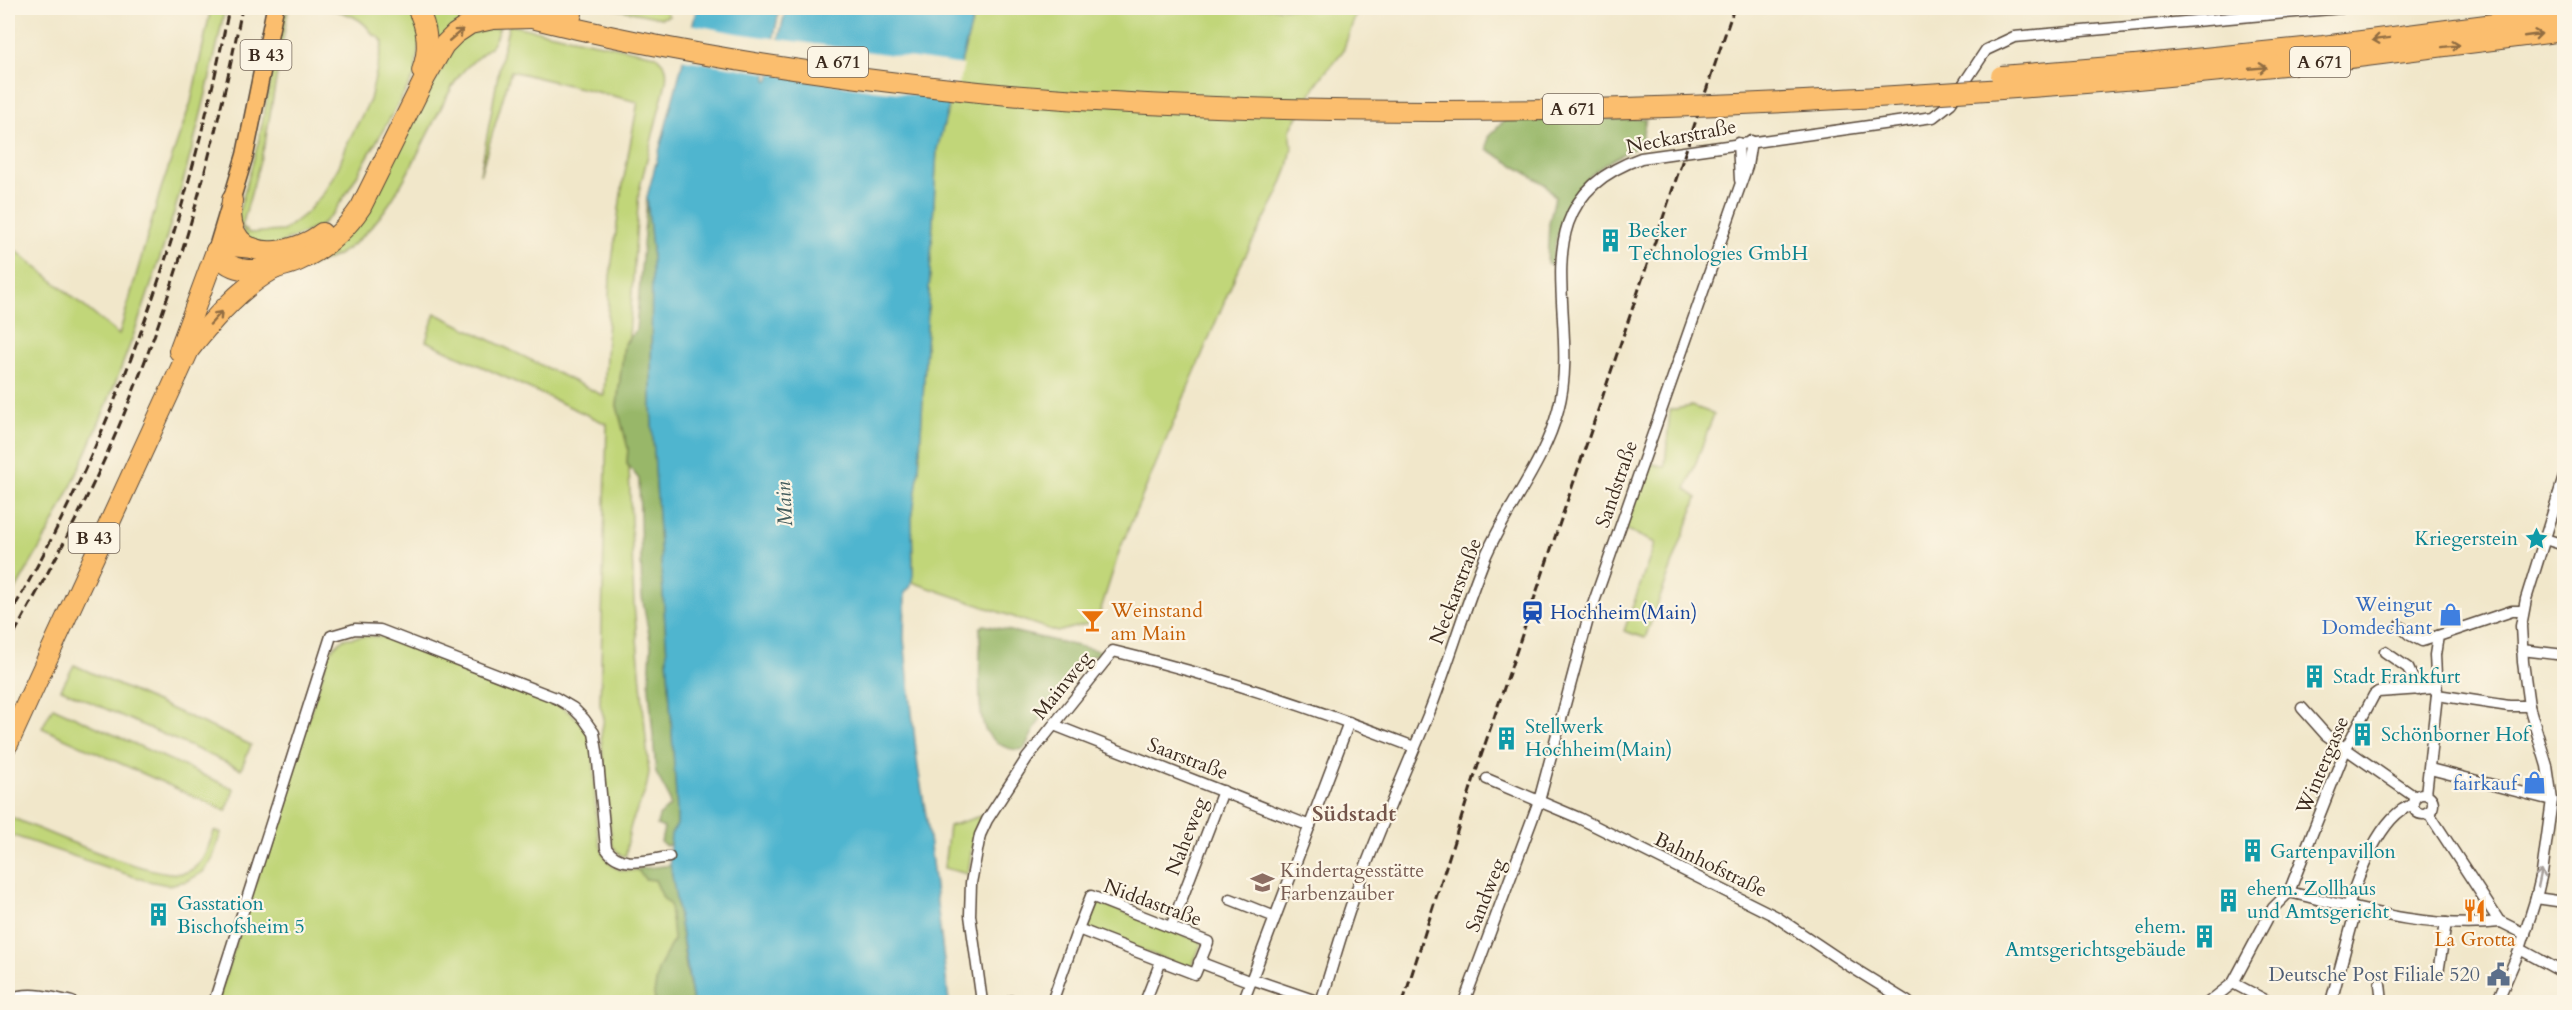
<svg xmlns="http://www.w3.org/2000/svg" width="2572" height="1010" viewBox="0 0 2572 1010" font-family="Cardo,serif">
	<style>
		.green { fill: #c1d679; stroke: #7e804c; stroke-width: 1.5 }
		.forest { fill: #98b769; stroke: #6a7044; stroke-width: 1.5 }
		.water { fill: #50b5cf; stroke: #467076; stroke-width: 1.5 }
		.pier { fill: #f1e7ca }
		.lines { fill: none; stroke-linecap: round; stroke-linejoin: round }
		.street-casing { stroke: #564638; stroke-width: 13 }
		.primary-casing { stroke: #564638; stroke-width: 19 }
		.highway-casing { stroke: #564638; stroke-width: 22 }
		.street { stroke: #fff; stroke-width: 10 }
		.primary { stroke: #fbbe6e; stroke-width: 16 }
		.highway { stroke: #fbbe6e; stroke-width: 20 }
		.rail { stroke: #3b2a1e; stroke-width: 3; stroke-dasharray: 9 4.5; stroke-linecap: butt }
		.highway-bridge-casing { stroke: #564638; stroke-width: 22; stroke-linecap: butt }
		.highway-bridge { stroke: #fbbe6e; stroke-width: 20 }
		.oneway { stroke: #916d42 }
		.oneway2 { stroke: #a79f9a }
		.labels { text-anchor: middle; stroke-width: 4.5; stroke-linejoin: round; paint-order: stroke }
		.shield { fill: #fcf5e5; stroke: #75675a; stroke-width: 1.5 }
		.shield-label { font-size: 18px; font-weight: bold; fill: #3b2a1e }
		.street-label { font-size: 20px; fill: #3b2a1e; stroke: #fcf5e5 }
		.culture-label { font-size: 20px; fill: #0d838f; stroke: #fcf5e5; text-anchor: start }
		.shop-label { font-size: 20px; fill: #366cbe; stroke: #fcf5e5; text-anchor: end }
		.food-label { font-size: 20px; fill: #c56008; stroke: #fcf5e5; text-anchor: start }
		.transit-label { font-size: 20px; fill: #164399; stroke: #fcf5e5; text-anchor: start }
		.education-label { font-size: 20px; fill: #785e54; stroke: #fcf5e5; text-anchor: start }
		.service-label { font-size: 20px; fill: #4e5e75; stroke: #fcf5e5; text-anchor: end }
		.water-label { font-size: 21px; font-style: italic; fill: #425b5c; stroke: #fcf5e5 }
		.quarter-label { font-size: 22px; font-weight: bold; fill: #74554b; stroke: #fcf5e5 }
	</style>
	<rect width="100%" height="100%" fill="#fcf5e5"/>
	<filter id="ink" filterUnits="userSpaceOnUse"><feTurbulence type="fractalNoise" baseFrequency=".0167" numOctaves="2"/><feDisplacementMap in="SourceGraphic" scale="12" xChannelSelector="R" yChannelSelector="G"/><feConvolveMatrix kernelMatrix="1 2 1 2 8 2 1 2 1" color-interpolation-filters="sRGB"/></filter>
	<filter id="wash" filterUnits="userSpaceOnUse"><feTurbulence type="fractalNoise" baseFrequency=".008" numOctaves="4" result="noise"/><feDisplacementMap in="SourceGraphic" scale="24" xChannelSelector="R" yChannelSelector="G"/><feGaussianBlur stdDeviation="1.35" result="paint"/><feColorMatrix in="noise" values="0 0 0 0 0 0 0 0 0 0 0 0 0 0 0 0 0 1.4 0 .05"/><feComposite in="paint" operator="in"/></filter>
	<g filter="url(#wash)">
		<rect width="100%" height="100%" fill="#f1e7ca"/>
		<g class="green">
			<path d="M211 8H225C190 180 137 349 61 508 45 541 25 572 8 604V244L119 335 161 189 191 102Z"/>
			<path d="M327 8H410L421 28 415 75 348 191 334 212 320 226 274 246 250 244 237 219 259 140 283 16 288 10 265 143 242 226 249 233 283 231 306 213 323 194 339 166 348 142 370 100 383 42 378 36 373 35C363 17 346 13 327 8Z"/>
			<path d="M422 8H471L489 13 428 62Z"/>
			<path d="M612 8H664L669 16 661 18Z"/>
			<path d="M976 8H1358L1343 51 1319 80 1290 130 1292 147 1288 168 1278 193 1236 274 1120 549 1100 612 1090 623 1057 632 912 582 913 566 912 519 919 469 937 149Z"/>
			<path d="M509 25 655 55C666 65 668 67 666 82L639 191 629 337 624 345 617 406 628 448 627 464 629 467 634 605 649 772C646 795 642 798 634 817 628 829 628 842 626 855L624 856 619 854 612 845 601 736 604 718 600 705 607 424 426 341 435 313 604 396 610 277 621 194 638 102 511 71 480 175 502 53Z"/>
			<path d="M500 27C497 33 495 43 490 47 478 58 466 65 457 79 422 135 399 216 341 253 331 259 318 263 307 268L302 267 374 187 461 35Z"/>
			<path d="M1692 406 1714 414 1686 489 1697 498 1645 638 1624 631 1655 543 1625 529 1649 463 1665 467 1670 410Z"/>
			<path d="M364 636 387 637 554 703C569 711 580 718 588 733 603 764 582 860 621 870 632 873 660 866 672 865L686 966 693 1002H217L330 651 343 639Z"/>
			<path d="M74 665 251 745 241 769 61 689Z"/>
			<path d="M53 707 234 789 226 811 42 728Z"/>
			<path d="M984 815 972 846 968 874 944 868 949 826Z"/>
			<path d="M8 816C40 829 159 883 187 872 204 865 208 847 214 831L221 833 212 860 203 872 187 881 168 885 144 880 8 834Z"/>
			<path d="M1095 901 1202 942 1191 969 1084 928Z"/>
		</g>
		<g class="forest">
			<path d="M1646 119 1640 146C1580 171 1560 201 1552 265L1547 263 1549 223 1555 197 1546 185 1487 149 1488 137 1505 120Z"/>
			<path d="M647 197 652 248 651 406 677 811V825L671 836 672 843 666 846 661 842 664 828 657 825 659 816 670 806 668 795 656 773 649 687 651 645 642 597 639 479 627 464 628 448 617 406 624 345 636 330Z"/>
			<path d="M984 625 1104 652 1101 657 1092 655 1044 712 1024 749C1010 752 992 743 985 729 976 710 981 652 980 628Z"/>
			<path d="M672 865 686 966 693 1002H655L654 994 658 970 673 940 670 905 663 898 655 880 645 879 637 869Z"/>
		</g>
		<path class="water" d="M697 8H780L766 73V80H769L786 8H976L937 149 919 469 912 519 913 575 911 586 905 593 904 639 918 768 927 821 949 1002H693L669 857 671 834 677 825V811L651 406 652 248 647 197Z"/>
		<path class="pier" d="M690 24 736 33 964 65 954 99 873 90 680 59Z"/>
	</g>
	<g filter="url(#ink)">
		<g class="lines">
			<defs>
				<g id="street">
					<path d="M1738 143 1740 180"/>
					<path d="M2545 539 2564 545"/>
					<path d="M2400 626 2410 635 2422 641 2438 636"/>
					<path d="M2522 650 2564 655"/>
					<path d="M2385 652 2408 668 2418 690"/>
					<path d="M2437 695 2509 706H2529"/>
					<path d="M2302 708 2326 735 2415 797"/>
					<path d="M1054 725 1310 826"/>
					<path d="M2430 769 2552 800"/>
					<path d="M1487 779 1579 818 1775 916 1848 965 1908 1002"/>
					<circle cx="2423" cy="804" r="10"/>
					<path d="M2426 794 2437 695 2435 655 2438 636 2512 611H2523"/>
					<path d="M2428 812 2499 921 2525 934"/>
					<path d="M2289 892 2346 748 2374 695 2378 692 2436 688"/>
					<path d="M1091 896 1208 942 1195 974 1078 929Z"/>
					<path d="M2536 898 2564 902"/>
					<path d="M1230 899 1275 917"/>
					<path d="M2348 907C2357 878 2381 814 2412 805"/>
					<path d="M1171 927 1223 791"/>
					<path d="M2520 949 2564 973"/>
					<path d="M1199 962 1251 982"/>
					<path d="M2438 973 2446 923"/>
					<path d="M1252 979 1319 1002"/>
					<path d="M2233 983 2269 1002"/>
					<path d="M2380 984 2382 1002"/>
					<path d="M8 999C31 991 49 997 72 1002"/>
					<path d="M1011 1001 1014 1002"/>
					<path d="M214 1002 331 636 355 629 380 630 556 698 573 708 584 719 594 733 597 751 606 848C620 870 647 860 669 857"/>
					<path d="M982 1002 970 915 971 883 980 835 987 820 1027 758 1113 651C1215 675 1316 709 1414 747"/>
					<path d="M1052 1002 1078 929"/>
					<path d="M1145 1002 1161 961"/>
					<path d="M1243 1002 1349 722"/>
					<path d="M1321 1002C1332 968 1341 934 1353 900 1375 838 1402 779 1427 718 1448 666 1463 612 1484 560 1505 509 1544 464 1558 410 1584 317 1513 203 1641 158L1933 117 1951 103 1986 50 2014 37 2342 8"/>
					<path d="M1464 1002 1539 801 1588 619 1747 166 1751 141"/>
					<path d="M2209 1002 2233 983 2273 908 2289 892C2359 909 2427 930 2500 922"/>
					<path d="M2331 1002 2356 909"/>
					<path d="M2497 1002 2520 949 2536 898 2542 873 2552 800 2547 766 2529 706 2523 662 2521 626 2526 599 2564 477"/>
				</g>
				<path id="primary" d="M216 251 245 155 275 8"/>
				<g id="highway">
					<path d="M417 8C428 28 430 49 422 71"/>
					<path d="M561 8 572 14"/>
					<path d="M520 15C680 56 845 79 1009 95"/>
					<path d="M2135 65 2323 46 2564 15"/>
					<path d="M2137 79 2326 61 2564 31"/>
					<path d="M232 200C231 211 230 222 235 232 250 264 301 250 322 233"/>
					<path d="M216 251C228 273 252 271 274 269"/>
					<path d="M179 351 216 251 232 246 253 248"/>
					<path d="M8 744 189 350C212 320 239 289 272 270 280 266 290 265 298 261 325 249 345 231 361 207L425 78 444 45 455 34 470 24 493 19 531 18"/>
				</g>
			</defs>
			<use href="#street" class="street-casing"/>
			<use href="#primary" class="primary-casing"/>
			<use href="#highway" class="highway-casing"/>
			<use href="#street" class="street"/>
			<use href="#primary" class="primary"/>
			<use href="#highway" class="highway"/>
			<g class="rail">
				<path d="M8 618C118 430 188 220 229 8"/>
				<path d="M8 645C33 599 60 552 83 505 160 348 209 178 242 8"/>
				<path d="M1403 1002 1481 756 1734 8"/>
			</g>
			<defs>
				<g id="highway-bridge">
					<path d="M2001 76 2135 65"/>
					<path d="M1009 95C1384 125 1762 109 2137 79"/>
				</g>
			</defs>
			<use href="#highway-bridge" class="highway-bridge-casing"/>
			<use href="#highway-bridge" class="highway-bridge"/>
		</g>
		<defs><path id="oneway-shaft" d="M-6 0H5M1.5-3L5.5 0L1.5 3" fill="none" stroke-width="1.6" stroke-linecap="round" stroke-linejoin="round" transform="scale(1.5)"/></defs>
		<g class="oneway">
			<use href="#oneway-shaft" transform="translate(456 35) rotate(-40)"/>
			<use href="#oneway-shaft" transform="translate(2533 35) rotate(-8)"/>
			<use href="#oneway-shaft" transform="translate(2381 39) rotate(173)"/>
			<use href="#oneway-shaft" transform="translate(2451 46) rotate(-7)"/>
			<use href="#oneway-shaft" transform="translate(2258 68) rotate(-5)"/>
			<use href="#oneway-shaft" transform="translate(216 318) rotate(-47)"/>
		</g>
		<use class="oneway2" href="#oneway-shaft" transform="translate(2540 878) rotate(-78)"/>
	</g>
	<defs>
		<symbol id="building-bare" viewBox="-9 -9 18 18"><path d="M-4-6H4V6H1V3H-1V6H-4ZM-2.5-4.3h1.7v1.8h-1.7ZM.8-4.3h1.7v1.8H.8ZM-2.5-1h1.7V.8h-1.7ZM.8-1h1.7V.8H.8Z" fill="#0f9aa8" stroke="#fcf5e5" stroke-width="2.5" paint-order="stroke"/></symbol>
		<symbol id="sight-bare" viewBox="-9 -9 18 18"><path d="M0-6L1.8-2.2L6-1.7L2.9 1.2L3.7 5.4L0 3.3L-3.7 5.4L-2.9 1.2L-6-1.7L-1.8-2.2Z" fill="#0f9aa8" stroke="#fcf5e5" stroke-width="2.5" paint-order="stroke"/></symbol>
		<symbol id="station-bare" viewBox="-9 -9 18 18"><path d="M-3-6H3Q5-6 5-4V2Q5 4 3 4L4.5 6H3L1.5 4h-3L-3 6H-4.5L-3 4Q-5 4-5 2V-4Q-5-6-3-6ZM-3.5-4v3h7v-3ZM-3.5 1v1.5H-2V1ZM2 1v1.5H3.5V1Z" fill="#1a4fb4" stroke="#fcf5e5" stroke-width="2.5" paint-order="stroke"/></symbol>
		<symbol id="shop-bare" viewBox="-9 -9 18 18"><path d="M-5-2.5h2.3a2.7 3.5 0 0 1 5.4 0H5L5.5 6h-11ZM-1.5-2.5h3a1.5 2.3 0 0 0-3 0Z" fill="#3f7fe0" stroke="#fcf5e5" stroke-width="2.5" paint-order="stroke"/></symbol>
		<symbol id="bar-bare" viewBox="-9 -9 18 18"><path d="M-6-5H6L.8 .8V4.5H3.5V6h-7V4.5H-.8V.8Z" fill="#e8710a" stroke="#fcf5e5" stroke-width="2.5" paint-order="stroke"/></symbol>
		<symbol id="school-bare" viewBox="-9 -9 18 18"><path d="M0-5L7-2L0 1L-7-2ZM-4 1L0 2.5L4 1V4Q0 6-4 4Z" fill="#8d6e63" stroke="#fcf5e5" stroke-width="2.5" paint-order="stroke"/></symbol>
		<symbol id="restaurant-bare" viewBox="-9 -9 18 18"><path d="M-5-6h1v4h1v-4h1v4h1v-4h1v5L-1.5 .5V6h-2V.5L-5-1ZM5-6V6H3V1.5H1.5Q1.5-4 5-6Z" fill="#e8710a" stroke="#fcf5e5" stroke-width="2.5" paint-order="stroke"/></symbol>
		<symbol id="civic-bare" viewBox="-9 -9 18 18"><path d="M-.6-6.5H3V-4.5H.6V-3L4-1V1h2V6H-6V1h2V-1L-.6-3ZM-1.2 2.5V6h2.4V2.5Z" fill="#5c6f8a" stroke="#fcf5e5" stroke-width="2.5" paint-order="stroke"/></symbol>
	</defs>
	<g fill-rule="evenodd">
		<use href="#building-bare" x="1594" y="224" width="33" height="33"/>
		<use href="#sight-bare" x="2520" y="522" width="33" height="33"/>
		<use href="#station-bare" x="1516" y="596" width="33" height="33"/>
		<use href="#shop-bare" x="2434" y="598" width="33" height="33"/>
		<use href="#bar-bare" x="1076" y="604" width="33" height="33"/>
		<use href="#building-bare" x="2298" y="660" width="33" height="33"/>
		<use href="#building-bare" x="2346" y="718" width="33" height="33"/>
		<use href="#building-bare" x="1490" y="722" width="33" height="33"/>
		<use href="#shop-bare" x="2518" y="766" width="33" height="33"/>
		<use href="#building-bare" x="2236" y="834" width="33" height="33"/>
		<use href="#school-bare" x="1246" y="866" width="33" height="33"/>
		<use href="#building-bare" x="2212" y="884" width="33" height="33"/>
		<use href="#restaurant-bare" x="2458" y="894" width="33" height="33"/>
		<use href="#building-bare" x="142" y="898" width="33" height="33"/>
		<use href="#building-bare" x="2188" y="920" width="33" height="33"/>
		<use href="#civic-bare" x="2482" y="958" width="33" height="33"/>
	</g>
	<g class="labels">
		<g class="shield">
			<rect x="240.5" y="40" width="51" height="30" rx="4.5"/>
			<rect x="808" y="47" width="60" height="30" rx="4.5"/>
			<rect x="2290" y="47" width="60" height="30" rx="4.5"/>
			<rect x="1543" y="94" width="60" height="30" rx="4.5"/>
			<rect x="68.5" y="523" width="51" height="30" rx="4.5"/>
		</g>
		<g class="shield-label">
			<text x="266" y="61">B 43</text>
			<text x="838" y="68">A 671</text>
			<text x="2320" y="68">A 671</text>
			<text x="1573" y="115">A 671</text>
			<text x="94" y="544">B 43</text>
		</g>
		<g class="street-label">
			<text transform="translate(1681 136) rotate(-11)" y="7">Neckarstraße</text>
			<text transform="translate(1616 484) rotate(-71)" y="7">Sandstraße</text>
			<text transform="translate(1455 591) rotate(-69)" y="7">Neckarstraße</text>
			<text transform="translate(1062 685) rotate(-51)" y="7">Mainweg</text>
			<text transform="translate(1188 758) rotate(21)" y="7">Saarstraße</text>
			<text transform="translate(2322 765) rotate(-67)" y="7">Wintergasse</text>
			<text transform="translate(1186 836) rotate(-69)" y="7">Naheweg</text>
			<text transform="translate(1711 864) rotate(26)" y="7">Bahnhofstraße</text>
			<text transform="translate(1485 895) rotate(-69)" y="7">Sandweg</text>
			<text transform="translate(1153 902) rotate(20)" y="7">Niddastraße</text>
		</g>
		<g class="culture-label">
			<text x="1628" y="237">Becker<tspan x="1628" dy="23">Technologies GmbH</tspan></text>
			<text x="2518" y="545" text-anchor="end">Kriegerstein</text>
			<text x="2333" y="683">Stadt Frankfurt</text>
			<text x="1525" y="733">Stellwerk<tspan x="1525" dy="23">Hochheim(Main)</tspan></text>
			<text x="2381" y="741">Schönborner Hof</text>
			<text x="2270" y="858">Gartenpavillon</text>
			<text x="2247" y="895">ehem. Zollhaus<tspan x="2247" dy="23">und Amtsgericht</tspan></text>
			<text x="177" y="910">Gasstation<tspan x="177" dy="23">Bischofsheim 5</tspan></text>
			<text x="2186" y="933" text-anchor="end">ehem.<tspan x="2186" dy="23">Amtsgerichtsgebäude</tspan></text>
		</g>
		<g class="shop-label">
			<text x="2432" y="611">Weingut<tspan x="2432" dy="23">Domdechant</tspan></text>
			<text x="2517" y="790">fairkauf</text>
		</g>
		<g class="food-label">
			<text x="1111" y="617">Weinstand<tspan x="1111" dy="23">am Main</tspan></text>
			<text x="2475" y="946" text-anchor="middle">La Grotta</text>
		</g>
		<g class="transit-label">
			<text x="1550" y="619">Hochheim(Main)</text>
		</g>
		<g class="education-label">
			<text x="1280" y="877">Kindertagesstätte<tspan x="1280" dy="23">Farbenzauber</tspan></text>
		</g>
		<g class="service-label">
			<text x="2480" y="981">Deutsche Post Filiale 520</text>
		</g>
		<g class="water-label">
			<text transform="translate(784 504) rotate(-93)" y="7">Main</text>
		</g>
		<g class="quarter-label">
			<text x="1354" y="821">Südstadt</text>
		</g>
	</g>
	<rect width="2572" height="1010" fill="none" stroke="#fcf5e5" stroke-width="30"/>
</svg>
